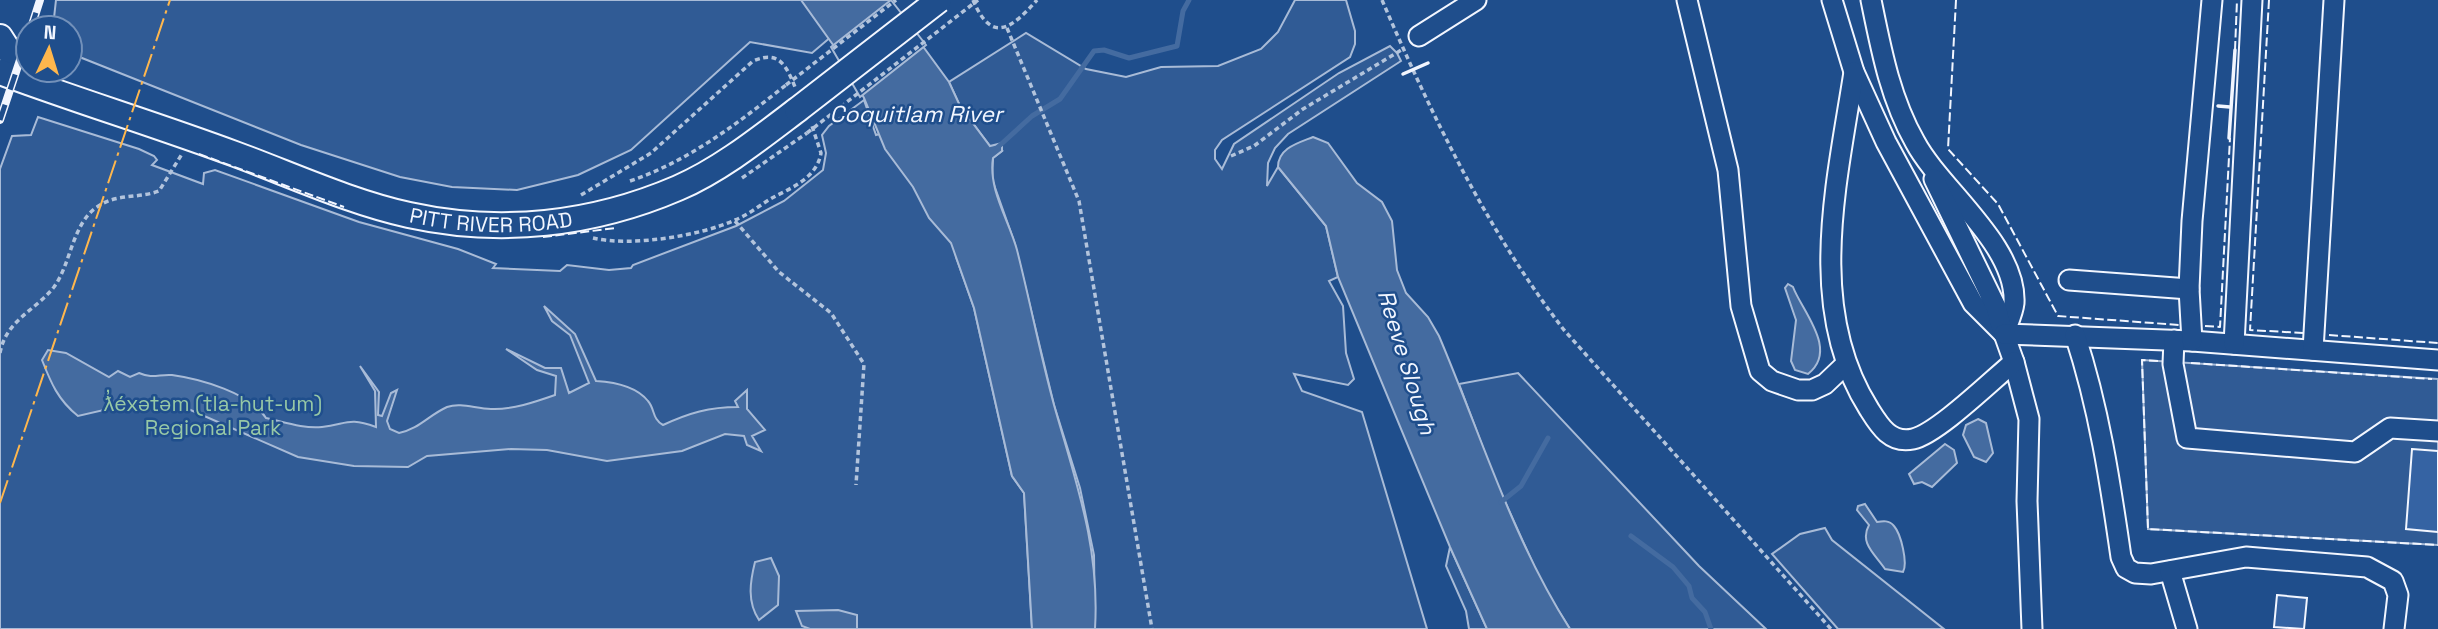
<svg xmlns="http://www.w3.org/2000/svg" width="2438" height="629" viewBox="0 0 2438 629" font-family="'Space Grotesk',sans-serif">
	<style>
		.built { fill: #305b95; stroke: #a8bbd7; stroke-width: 2 }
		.water { fill: #446ba0; stroke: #a8bbd7; stroke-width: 2 }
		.pier { fill: #1f4e8c; stroke: #a8bbd7; stroke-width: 2 }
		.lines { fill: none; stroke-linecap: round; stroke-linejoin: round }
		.stream { stroke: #446ba0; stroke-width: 5 }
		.building { fill: #3563a3; stroke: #f2f6ff; stroke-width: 2 }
		.minor-casing { stroke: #f2f6ff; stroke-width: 23 }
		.major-casing { stroke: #f2f6ff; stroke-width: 28 }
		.path { stroke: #b3c4dc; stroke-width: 3.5; stroke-dasharray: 5 3.5; stroke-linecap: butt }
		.minor { stroke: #1f4e8c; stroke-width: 19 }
		.major { stroke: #1f4e8c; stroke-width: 24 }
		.rail-casing { stroke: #f2f6ff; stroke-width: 8 }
		.rail { stroke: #1f4e8c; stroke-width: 5; stroke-dasharray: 16; stroke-linecap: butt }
		.major-bridge-casing { stroke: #f2f6ff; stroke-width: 28; stroke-linecap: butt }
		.path-bridge { stroke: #b3c4dc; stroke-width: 3.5; stroke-dasharray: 5 3.5; stroke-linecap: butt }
		.major-bridge { stroke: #1f4e8c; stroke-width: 24 }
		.fence { stroke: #f2f6ff; stroke-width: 2; stroke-dasharray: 9 3.5; stroke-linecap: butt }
		.wall { stroke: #f2f6ff; stroke-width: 3.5 }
		.power { stroke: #ffb74d; stroke-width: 2; stroke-dasharray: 24 5 3.5 5; stroke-linecap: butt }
		.labels { text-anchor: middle; stroke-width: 5; stroke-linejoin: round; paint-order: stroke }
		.street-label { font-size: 21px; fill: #f2f6ff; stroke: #1f4e8c }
		.park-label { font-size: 21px; fill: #97c8a6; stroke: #1f4e8c }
		.water-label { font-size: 23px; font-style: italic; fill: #f2f6ff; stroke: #1f4e8c }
	</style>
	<rect width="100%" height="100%" fill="#1f4e8c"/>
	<g class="built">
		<path d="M56 0H818L832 36 812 53 750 42 631 150 578 175 517 190 452 187 400 177 301 145 82 58 70 51V28H62L54 18Z"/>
		<path d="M1295 0H1346L1355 31V44L1350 57 1222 140 1215 150V159L1222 169 1234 144 1339 73 1390 46 1397 53 1401 61 1288 134 1275 148 1268 163 1267 186 1278 167 1326 226 1338 277 1329 281 1343 306 1346 353 1354 379 1348 385 1294 374 1302 391 1362 412 1427 629H1095L1094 555 1080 488 1054 405 1015 244 992 179 993 158 1002 151 990 146 960 106 949 82 1026 33 1086 69 1126 77 1161 67 1218 66 1261 49 1278 32Z"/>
		<path d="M864 100 876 135 939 118 956 257 974 308 1012 476 1024 493 1032 629H0V169L12 136 31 135 38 117 139 149 154 156 157 160 152 165 203 184 204 173 215 170 359 222 458 249 496 264 493 268 560 271 567 265 609 270 631 268 633 265 736 226 784 201 823 170 826 153 822 135 829 126Z"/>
		<path d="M2142 360 2438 379V545L2148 529Z"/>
		<path d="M1518 373 1699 566 1766 629H1570L1543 586 1494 477 1459 384Z"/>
		<path d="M1825 528 1832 540 1944 629H1838L1772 554 1800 534Z"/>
		<path d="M1450 547 1487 629H1469L1466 611 1446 566Z"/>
	</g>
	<g class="water">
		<path d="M801 0H889L949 82 960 106 990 146 1002 143V151L993 158C988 190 1009 220 1017 250 1030 301 1040 354 1054 405 1076 483 1100 547 1095 629H1032L1024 493 1012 476 974 308 951 243 929 218 913 187 885 149 864 98 841 56Z"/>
		<path d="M1313 137 1328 143 1357 183 1382 202 1392 221 1397 270 1406 293 1428 317 1439 336C1481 435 1512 538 1570 629H1487L1450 547 1338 277 1326 226 1278 167C1278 148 1298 143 1313 137Z"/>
		<path d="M1788 284 1793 287C1802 311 1839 350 1808 374L1795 370 1791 361 1796 320 1785 288Z"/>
		<path d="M544 306 575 334 596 381C613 382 636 386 648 401 655 409 652 419 663 425 689 413 709 407 738 407L735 401 747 390V409L765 430 752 436 761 451 747 445 744 436 725 434 682 451 607 461 547 450 511 449 427 456 408 467 354 466 298 457 186 408 147 400 78 416C58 400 51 383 42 360L48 350 66 353 109 377 118 371 130 377 139 373C153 379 159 374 172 375 201 379 250 393 266 418 284 422 304 429 322 427 348 424 348 417 376 427L375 391 360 366 379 392 378 415 382 416 391 393 397 390 387 421 390 429 399 433C419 429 429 415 447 407 461 402 476 409 491 409 512 410 535 402 555 395L556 376 537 370 506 349 545 368H561L569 393 589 383 570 335 552 321Z"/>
		<path d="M1978 419 1986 423 1993 453 1986 462 1974 457 1963 435 1966 425Z"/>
		<path d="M1945 444 1954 450 1957 463 1932 487 1922 482 1914 484 1909 474Z"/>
		<path d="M1865 504 1877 522C1883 521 1889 520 1894 526 1901 534 1908 563 1903 572L1885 569C1875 554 1859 543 1869 525L1857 510 1858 506Z"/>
		<path d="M771 558 779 576 778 605 759 620C747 602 750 582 755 562Z"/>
		<path d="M838 610 857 615V629H810L802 626 796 611Z"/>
	</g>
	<path class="pier" d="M891 0 926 45 860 97 831 47Z"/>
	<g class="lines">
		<g class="stream">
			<path d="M998 147 1032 116 1060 99 1094 51 1104 50 1129 58 1177 46 1183 11 1189 0"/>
			<path d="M1501 502 1521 486 1548 438"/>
			<path d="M1631 536 1673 567 1689 586 1692 598 1705 612 1711 629"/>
		</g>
	</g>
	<g class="building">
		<path d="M2412 449 2438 451V532L2406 529Z"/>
		<path d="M2277 595 2307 598 2304 629 2274 627Z"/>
	</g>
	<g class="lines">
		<defs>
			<g id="minor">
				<path d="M1687 0 1728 170 1741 306 1760 371 1772 381 1798 390H1812L1825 384 1845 365"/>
				<path d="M1832 0 1854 72 1886 142 1973 303 2004 334 2014 362 2029 419 2027 501 2032 629"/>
				<path d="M1871 0C1881 49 1890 98 1915 142 1940 189 2017 245 2014 303 2013 313 2007 325 2004 334"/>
				<path d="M1419 36 1476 0"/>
				<path d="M1854 72C1837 182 1805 308 1869 409 1879 425 1890 444 1913 439 1937 434 1992 380 2014 362"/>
				<path d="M1934 179 1996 307 2003 333"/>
				<path d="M2069 280 2189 289"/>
				<path d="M2004 334 2192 341 2438 360"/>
				<path d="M2075 335C2099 408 2110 481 2121 557L2126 568 2135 573 2151 574 2246 557 2367 567 2393 581 2398 595 2394 629"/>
				<path d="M2174 340 2173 364 2187 438 2355 452 2390 428 2438 431"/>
				<path d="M2192 341 2189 289 2192 221 2212 0"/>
				<path d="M2234 344 2252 0"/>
				<path d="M2313 350 2334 0"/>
				<path d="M2170 571 2187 629"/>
			</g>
			<g id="major">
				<path d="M0 37 29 82"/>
				<path id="s1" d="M0 72C78 101 157 125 235 154 292 175 350 202 409 215 500 235 592 225 678 188 720 170 760 138 797 110"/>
			</g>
		</defs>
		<use href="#minor" class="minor-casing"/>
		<use href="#major" class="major-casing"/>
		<g class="path">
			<path d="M973 0C992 45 1012 28 1037 0"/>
			<path d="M1382 0C1432 116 1487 230 1564 330L1831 629"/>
			<path d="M1007 28 1079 201 1152 629"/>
			<path d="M1231 156 1254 146 1303 109 1403 49"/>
			<path d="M742 178 807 133"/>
			<path d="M630 181C689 161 738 123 786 85"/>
			<path d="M581 195 651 153 753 61C779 50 786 65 795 87"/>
			<path d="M735 221 779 272 831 313 864 364 856 485"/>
			<path d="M593 238C630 247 700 236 735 220 748 215 760 205 772 198 791 188 817 178 821 153L811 123"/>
			<path d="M0 353C6 320 35 311 54 287 71 264 72 224 97 207 116 193 138 199 159 191L182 154"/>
		</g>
		<use href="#minor" class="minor"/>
		<use href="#major" class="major"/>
		<defs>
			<g id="rail">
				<path d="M31 28 40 0"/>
				<path d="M0 120 28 36"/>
			</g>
		</defs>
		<use href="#rail" class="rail-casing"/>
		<use href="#rail" class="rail"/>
		<defs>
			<path id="major-bridge" d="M797 110 939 0"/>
		</defs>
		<use href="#major-bridge" class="major-bridge-casing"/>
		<g class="path-bridge">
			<path d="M786 85 896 0"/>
			<path d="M807 133 978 0"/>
		</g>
		<use href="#major-bridge" class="major-bridge"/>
		<g class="fence">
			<path d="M1956 0 1948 149 1998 204 2058 316 2179 325"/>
			<path d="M2269 0 2250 330 2303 333"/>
			<path d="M2235 50 2237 0"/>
			<path d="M199 154 344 207"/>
			<path d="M543 237 616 228"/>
			<path d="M2205 326 2220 327 2230 138"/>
			<path d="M2329 335 2438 343"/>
			<path d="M2158 361 2142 360 2148 529 2438 545"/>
			<path d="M2191 363 2432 379"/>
		</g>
		<g class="wall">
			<path d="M1403 74 1428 63"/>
			<path d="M2218 106 2230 107"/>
			<path d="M2229 138 2235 50"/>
		</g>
		<path class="power" d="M0 503 170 0"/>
	</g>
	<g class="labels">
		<g class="street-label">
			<text dy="7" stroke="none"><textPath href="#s1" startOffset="516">PITT RIVER ROAD</textPath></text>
		</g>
		<g class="park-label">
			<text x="213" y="411">ƛ̓éxətəm (tla-hut-um)<tspan x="213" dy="24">Regional Park</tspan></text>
		</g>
		<g class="water-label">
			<text x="916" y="122">Coquitlam River</text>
			<text transform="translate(1407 362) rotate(73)" y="8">Reeve Slough</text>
		</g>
	</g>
	<g transform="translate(49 49) rotate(4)"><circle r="33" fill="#1f4e8c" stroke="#7391ba" stroke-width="2"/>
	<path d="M0-5L12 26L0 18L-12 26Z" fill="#ffb74d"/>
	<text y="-10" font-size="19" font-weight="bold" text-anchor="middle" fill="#f2f6ff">N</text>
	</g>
</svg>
